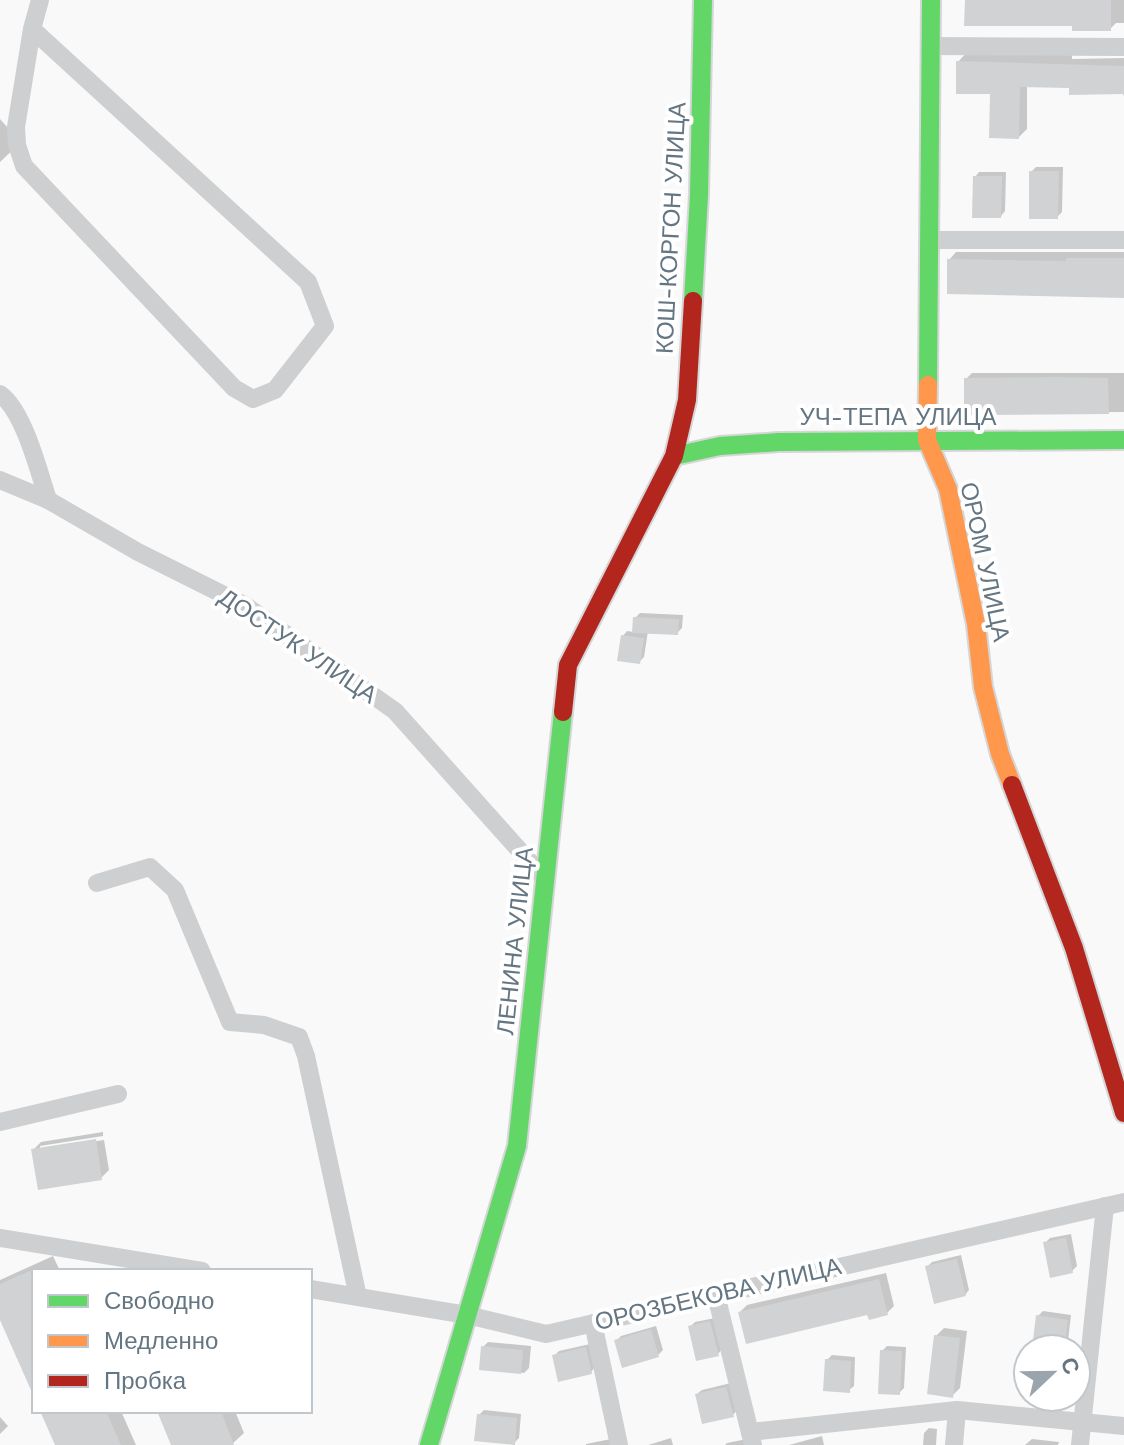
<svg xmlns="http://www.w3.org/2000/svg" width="1124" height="1445" viewBox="0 0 1124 1445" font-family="'Work Sans',sans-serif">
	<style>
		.shadow { fill: #0003 }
		.building { fill: #d0d2d3 }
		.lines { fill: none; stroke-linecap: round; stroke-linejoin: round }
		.fast-casing { stroke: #d5d6d7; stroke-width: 22 }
		.slow-casing { stroke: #d5d6d7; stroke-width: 22 }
		.jam-casing { stroke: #d5d6d7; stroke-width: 22 }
		.street { stroke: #cecfd0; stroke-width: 18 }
		.fast { stroke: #63d668; stroke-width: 18 }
		.slow { stroke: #ff974d; stroke-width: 18 }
		.jam { stroke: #b3261e; stroke-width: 18 }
		.labels { text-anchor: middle; stroke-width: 8; stroke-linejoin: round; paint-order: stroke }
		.street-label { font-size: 24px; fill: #657683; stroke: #fff }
	</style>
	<rect width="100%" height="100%" fill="#f9f9f9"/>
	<g class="shadow">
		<path d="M967 0H1124V23H1116L1110 29 1074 24Z"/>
		<path d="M966 53 1072 55V59L1124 58V96L1122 92 1071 86 1027 85V129L1019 137 992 92 958 62Z"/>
		<path d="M0 119 15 136 18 145 0 162Z"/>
		<path d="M1036 167H1063L1062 212 1057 217 1031 172Z"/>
		<path d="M979 172H1006L1005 211 1001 216 975 177Z"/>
		<path d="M956 252H1124V297L949 260Z"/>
		<path d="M972 373H1124V412L966 413V379Z"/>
		<path d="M640 613 683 615 682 628 677 633 648 631 644 657 639 662 623 636 627 631 634 632 635 618Z"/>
		<path d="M103 1132V1136L40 1146V1150L104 1140 109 1170 101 1178 33 1150 41 1142Z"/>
		<path d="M1071 1234 1077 1266 1072 1271 1045 1243 1050 1238Z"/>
		<path d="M961 1255 969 1290 965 1295 927 1267 932 1262Z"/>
		<path d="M53 1256 60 1271H34V1392L0 1315V1280Z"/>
		<path d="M886 1273 894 1306 887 1313 740 1312 747 1305Z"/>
		<path d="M1043 1311 1071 1315 1067 1349H1034L1038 1316Z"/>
		<path d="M715 1318 722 1349 718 1354 690 1327 695 1322Z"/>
		<path d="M656 1326 663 1350 658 1355 616 1341 621 1336Z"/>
		<path d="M944 1328 967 1331 960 1388 952 1396 936 1336Z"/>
		<path d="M488 1342 531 1346 529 1368 524 1373 481 1368 483 1347Z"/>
		<path d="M590 1344 595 1367 591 1372 554 1356 559 1351Z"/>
		<path d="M887 1346 906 1347 904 1388 899 1393 882 1351Z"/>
		<path d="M832 1355 855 1357 854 1386 849 1390 827 1360Z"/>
		<path d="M731 1383 737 1410 733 1415 697 1394 702 1390Z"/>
		<path d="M484 1410 521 1414 519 1438 514 1443 479 1415Z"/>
		<path d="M42 1411H121L136 1445H57Z"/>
		<path d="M159 1411H235L244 1433 231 1445H173Z"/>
		<path d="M0 1417 8 1426 0 1434Z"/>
		<path d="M929 1428 937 1429 936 1445H923L924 1433Z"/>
		<path d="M822 1436 824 1445H789Z"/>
		<path d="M671 1438 673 1445H648Z"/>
		<path d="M611 1439 612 1445H586V1444Z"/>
		<path d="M747 1439 749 1445H725L727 1443Z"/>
		<path d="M1032 1439 1059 1442 1058 1445H1025Z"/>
	</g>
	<g class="building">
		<path d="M965 0H1111V31H1072V26H964Z"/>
		<path d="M956 61 1124 66V94L1069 95V88L1020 87 1019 139 989 138 990 94H956Z"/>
		<path d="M1029 171H1059L1058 219H1029Z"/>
		<path d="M973 176H1002L1001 218H972Z"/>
		<path d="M1066 258H1124V298L947 294V259L1066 261Z"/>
		<path d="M1057 377 1108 378 1109 414 964 415V378Z"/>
		<path d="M633 617 679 619 678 635 632 633Z"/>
		<path d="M621 635 644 638 640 664 617 661Z"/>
		<path d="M96 1139 102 1180 38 1190 31 1149Z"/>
		<path d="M1066 1238 1073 1273 1050 1278 1043 1242Z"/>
		<path d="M957 1259 966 1296 934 1304 925 1266Z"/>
		<path d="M34 1269V1397L0 1320V1284Z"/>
		<path d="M879 1279 888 1315 869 1320 867 1315 746 1344 738 1312Z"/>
		<path d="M1036 1315 1068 1320 1064 1349H1032Z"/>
		<path d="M710 1321 719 1356 696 1361 688 1326Z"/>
		<path d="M651 1329 659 1357 622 1368 614 1340Z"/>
		<path d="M934 1335 960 1338 953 1398 927 1394Z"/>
		<path d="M481 1346 523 1350 521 1374 479 1370Z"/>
		<path d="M586 1347 592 1374 558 1382 552 1355Z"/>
		<path d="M880 1350 902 1351 900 1395 878 1394Z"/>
		<path d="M825 1359 851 1361 850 1393 823 1391Z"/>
		<path d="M726 1387 734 1417 702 1424 695 1394Z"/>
		<path d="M40 1411H106L121 1445H55Z"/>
		<path d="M157 1411H221L234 1445H171Z"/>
		<path d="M477 1414 517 1418 515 1445 474 1441Z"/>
	</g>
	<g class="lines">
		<defs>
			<g id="fast">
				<path d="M693 301 699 195 703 0"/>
				<path d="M928 385 931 0"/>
				<path d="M674 456 720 446 779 442 1124 440"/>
				<path d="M429 1445 517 1146 563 712"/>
			</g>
			<path id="slow" d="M928 385 927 440 948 489 976 624 983 687 1000 754 1012 785"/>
			<g id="jam">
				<path d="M563 712 568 665 674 456 687 400 693 301"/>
				<path d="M1012 785 1074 948 1124 1113"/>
			</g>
		</defs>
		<use href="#fast" class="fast-casing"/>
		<use href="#slow" class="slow-casing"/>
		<use href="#jam" class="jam-casing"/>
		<g class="street">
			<path d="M32 29 308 282 325 326 275 390 253 399 234 388 24 166 17 145 16 127 32 29 40 0"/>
			<path d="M931 46 1124 47"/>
			<path d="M929 240H1124"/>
			<path d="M0 394C24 411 39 472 48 500"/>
			<path d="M0 480 48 500 138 552 246 606 395 711 545 879"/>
			<path d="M97 883 150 867 175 890 230 1022 264 1025 299 1037 306 1056 358 1297"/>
			<path d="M0 1122 118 1094"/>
			<path d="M0 1238 202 1271"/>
			<path d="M310 1289 467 1315 546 1334 1124 1202"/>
			<path d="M716 1295 753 1445"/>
			<path d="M593 1323 619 1445"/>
			<path d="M750 1432 957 1410 1124 1426"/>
			<path d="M954 1445 957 1410"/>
			<path d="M1080 1445 1105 1206"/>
		</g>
		<use href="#fast" class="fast"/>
		<use href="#slow" class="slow"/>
		<use href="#jam" class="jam"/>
	</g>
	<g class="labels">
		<g class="street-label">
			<text transform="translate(671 228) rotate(-87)" y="8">КОШ-КОРГОН УЛИЦА</text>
			<text x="898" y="425">УЧ-ТЕПА УЛИЦА</text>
			<text transform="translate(985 562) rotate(78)" y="8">ОРОМ УЛИЦА</text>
			<text transform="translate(298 646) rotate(34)" y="8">ДОСТУК УЛИЦА</text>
			<text transform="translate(515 941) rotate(-84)" y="8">ЛЕНИНА УЛИЦА</text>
			<text transform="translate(718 1294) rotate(-13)" y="8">ОРОЗБЕКОВА УЛИЦА</text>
		</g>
	</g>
	<rect x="32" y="1269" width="280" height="144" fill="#ffffff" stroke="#c1c8cd" stroke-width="2"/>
	<rect x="48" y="1295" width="40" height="12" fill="#63d668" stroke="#c1c8cd" stroke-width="2"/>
	<text x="104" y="1309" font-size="24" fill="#657683">Свободно</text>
	<rect x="48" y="1335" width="40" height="12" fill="#ff974d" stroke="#c1c8cd" stroke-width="2"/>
	<text x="104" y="1349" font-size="24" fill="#657683">Медленно</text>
	<rect x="48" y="1375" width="40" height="12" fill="#b3261e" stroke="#c1c8cd" stroke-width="2"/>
	<text x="104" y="1389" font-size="24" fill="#657683">Пробка</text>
	<g transform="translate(1052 1373) rotate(68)"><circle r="38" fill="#ffffff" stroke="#c1c8cd" stroke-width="2"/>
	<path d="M0-6L14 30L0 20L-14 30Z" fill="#99a4ac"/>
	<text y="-12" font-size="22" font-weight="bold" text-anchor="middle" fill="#657683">С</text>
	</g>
</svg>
